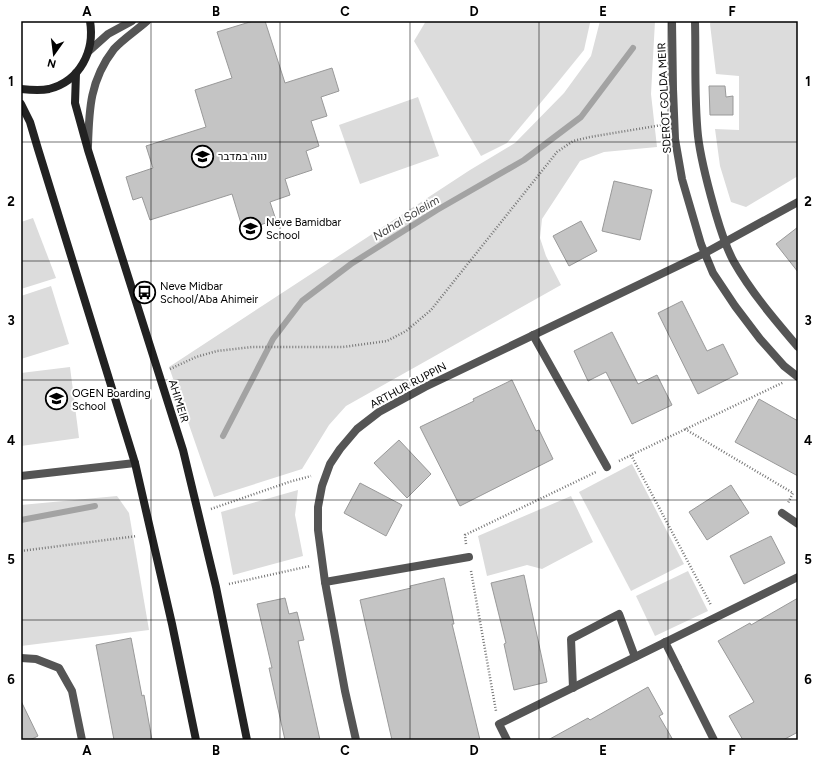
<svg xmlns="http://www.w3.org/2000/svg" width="819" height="761" viewBox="0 0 819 761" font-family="Figtree,Heebo,sans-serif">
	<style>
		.green { fill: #dcdcdc }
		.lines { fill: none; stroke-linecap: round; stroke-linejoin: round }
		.stream { stroke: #a3a3a3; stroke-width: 6 }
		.building { fill: #c4c4c4; stroke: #999 }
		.path { stroke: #777; stroke-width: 2.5; stroke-dasharray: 1 2; stroke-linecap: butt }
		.service { stroke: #555; stroke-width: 8 }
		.minor { stroke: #555; stroke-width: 8 }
		.tertiary { stroke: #555; stroke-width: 8 }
		.secondary { stroke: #222; stroke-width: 8 }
		.grid { fill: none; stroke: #000; stroke-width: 1; stroke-opacity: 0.55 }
		.labels { text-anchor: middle; stroke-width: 4; stroke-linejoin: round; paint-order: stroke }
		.street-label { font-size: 11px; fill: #000; stroke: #fff }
		.poi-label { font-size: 11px; fill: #000; stroke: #fff; text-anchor: start }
		.water-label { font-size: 12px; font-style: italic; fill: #444; stroke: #fff }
		.neatline { fill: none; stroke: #000; stroke-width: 1.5 }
		.grid-label { font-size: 13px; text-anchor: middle; font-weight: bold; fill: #000 }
	</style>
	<rect width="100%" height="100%" fill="#fff"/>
	<g class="green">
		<path d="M426 21H590V23L584 50 558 82 507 143 481 156 414 41Z"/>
		<path d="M600 21H655L651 94 657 147 604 152 580 161 542 219 540 238 546 256 561 285 346 406 329 425 302 469 214 497 169 367 470 170 515 143 564 93 591 56Z"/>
		<path d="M711 21H798V176L746 207 731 202 720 166 715 129 739 130V76L716 74 710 24Z"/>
		<path d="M418 97 439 156 360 184 339 125Z"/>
		<path d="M33 218 56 278 21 289V222Z"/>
		<path d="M51 286 69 344 21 359V296Z"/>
		<path d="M70 367 79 438 21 446V373Z"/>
		<path d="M632 464 684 564 631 591 579 492Z"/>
		<path d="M298 490 295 515 303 556 233 575 221 512Z"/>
		<path d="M117 496 129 513 149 630 21 646V505Z"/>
		<path d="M571 496 593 542 542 569 527 565 487 576 478 536Z"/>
		<path d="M688 571 708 611 655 636 636 596Z"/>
	</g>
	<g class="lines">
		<g class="stream">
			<path d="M223 436 273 339 302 301 351 264 437 210 524 160 581 117 633 48"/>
			<path d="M21 520 95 506"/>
		</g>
	</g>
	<g class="building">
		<path d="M253 21H265L285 83 332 68 339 91 321 97 327 116 311 121 319 146 306 151 312 170 285 179 290 195 270 202 276 220 243 230 232 194 150 220 142 197 133 200 126 177 153 168 146 146 206 127 195 90 232 78 217 32Z"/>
		<path d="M709 86H725L726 97 733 96V115H710Z"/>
		<path d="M614 181 652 190 640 240 602 231Z"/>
		<path d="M581 221 597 251 569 266 553 236Z"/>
		<path d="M798 227V272L776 244Z"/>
		<path d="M682 301 707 351 723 344 738 374 698 394 658 313Z"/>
		<path d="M612 332 638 384 657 375 672 405 632 424 606 372 588 381 574 351Z"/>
		<path d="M512 380 536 431 539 430 553 459 460 506 420 427 474 401 473 399Z"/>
		<path d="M759 399 798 421V476L735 442Z"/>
		<path d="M399 440 431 474 407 498 374 463Z"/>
		<path d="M360 483 402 505 386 536 344 513Z"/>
		<path d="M731 485 749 513 707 540 689 512Z"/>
		<path d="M771 536 785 563 744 584 730 556Z"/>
		<path d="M524 575 547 682 514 690 504 644 506 643 491 583Z"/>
		<path d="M444 578 454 624H452L480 740H392L360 600 411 588 410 586Z"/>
		<path d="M285 598 289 614 297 612 304 640 298 641 320 740H285L269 668H272L257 604Z"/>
		<path d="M798 598V732L783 740H743L729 716 754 702 718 641 750 623 751 625Z"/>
		<path d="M131 638 142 696 144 695 152 740H114L96 645Z"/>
		<path d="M648 687 663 714 659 716 673 740H548L588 718 590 720Z"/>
		<path d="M21 701 38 736 30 740H21Z"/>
	</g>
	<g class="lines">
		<g class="path">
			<path d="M170 369 196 357 217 351 252 347H343L387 341 406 331 431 310 557 152 573 141 590 137 662 125"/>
			<path d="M685 429 793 493 788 503"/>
			<path d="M631 455 711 605"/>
			<path d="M619 461 784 382"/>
			<path d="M211 509 289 482 311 476"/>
			<path d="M466 544 465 535 596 472"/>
			<path d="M21 551 137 536"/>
			<path d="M471 571 496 711"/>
			<path d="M229 584 310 566"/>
		</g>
		<g class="service">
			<path d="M21 476 135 463"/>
			<path d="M665 642 678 668"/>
			<path d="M573 688 571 639 619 614 635 657"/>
			<path d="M507 740 499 724 798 577"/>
		</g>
		<g class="minor">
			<path d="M533 335 607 467"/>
			<path d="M782 513 798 524"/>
			<path d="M325 582 469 557"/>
			<path d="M21 658 36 659 59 668 72 691 82 740"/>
			<path d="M678 668 714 740"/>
			<path d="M356 740 345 691 325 582 318 530V507L322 486 330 464 340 449 357 429 379 412 425 387 705 253 798 202"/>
		</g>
		<g class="tertiary">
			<path d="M672 21 673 89 675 139 682 179 701 244 713 273 735 306 760 339 784 366 798 377"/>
			<path d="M695 21C696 59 694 98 698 136 701 162 708 186 715 211 720 228 725 246 734 262 751 292 775 320 798 347"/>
			<path d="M89 51 108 34 132 21"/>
			<path d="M88 146C89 109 90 80 114 49 123 39 137 30 147 21"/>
		</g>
		<g class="secondary">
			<path d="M76 73 75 103 88 150 183 450 216 587 247 740"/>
			<path d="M21 89C30 90 40 91 49 89 80 81 95 51 90 21"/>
			<path d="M21 104 30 122 38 149 135 463 172 624 196 740"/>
		</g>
	</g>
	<path class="grid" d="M151 21V740M280 21V740M410 21V740M539 21V740M668 21V740M21 142H798M21 261H798M21 380H798M21 500H798M21 620H798"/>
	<defs>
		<symbol id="school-ring" viewBox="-11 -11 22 22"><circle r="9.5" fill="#fff" stroke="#000" stroke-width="1.5"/><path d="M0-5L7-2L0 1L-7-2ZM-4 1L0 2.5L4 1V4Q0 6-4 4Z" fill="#000"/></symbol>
		<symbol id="bus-ring" viewBox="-11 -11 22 22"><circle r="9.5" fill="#fff" stroke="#000" stroke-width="1.5"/><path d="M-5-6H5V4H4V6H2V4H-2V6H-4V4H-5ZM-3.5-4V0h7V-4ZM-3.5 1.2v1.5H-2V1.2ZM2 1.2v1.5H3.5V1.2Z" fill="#000"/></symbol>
	</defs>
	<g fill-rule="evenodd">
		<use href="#school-ring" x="190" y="144" width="25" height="25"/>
		<use href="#school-ring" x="238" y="216" width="25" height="25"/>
		<use href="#bus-ring" x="132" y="280" width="25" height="25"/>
		<use href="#school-ring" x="44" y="386" width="25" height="25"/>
	</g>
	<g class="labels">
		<g class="street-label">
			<text transform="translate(664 98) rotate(-93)" y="4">SDEROT GOLDA MEIR</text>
			<text transform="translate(408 385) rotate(-28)" y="4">ARTHUR RUPPIN</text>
			<text transform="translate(179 401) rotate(73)" y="4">AHIMEIR</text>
		</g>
		<g class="poi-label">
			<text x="218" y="160">נווה במדבר</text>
			<text x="266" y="226">Neve Bamidbar<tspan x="266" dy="13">School</tspan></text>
			<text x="160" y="290">Neve Midbar<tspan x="160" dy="13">School/Aba Ahimeir</tspan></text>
			<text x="72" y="397">OGEN Boarding<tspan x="72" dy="13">School</tspan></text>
		</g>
		<g class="water-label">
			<text transform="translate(406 218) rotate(-31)" y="4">Nahal Solelim</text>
		</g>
	</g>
	<rect width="819" height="761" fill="none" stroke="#ffffff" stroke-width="44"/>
	<g transform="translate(54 54) rotate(194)" stroke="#ffffff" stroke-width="3" paint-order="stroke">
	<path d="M0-3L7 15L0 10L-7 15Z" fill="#000000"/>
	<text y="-6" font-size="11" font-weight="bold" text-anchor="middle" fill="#000000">N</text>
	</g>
	<rect x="22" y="22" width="775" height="717" class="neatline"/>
	<g class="grid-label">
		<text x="87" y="16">A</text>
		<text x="216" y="16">B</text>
		<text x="345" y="16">C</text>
		<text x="474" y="16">D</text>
		<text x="603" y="16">E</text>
		<text x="732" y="16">F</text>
		<text x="11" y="86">1</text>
		<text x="808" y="86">1</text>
		<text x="11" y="206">2</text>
		<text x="808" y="206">2</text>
		<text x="11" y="325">3</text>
		<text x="808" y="325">3</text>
		<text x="11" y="445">4</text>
		<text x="808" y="445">4</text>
		<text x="11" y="564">5</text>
		<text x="808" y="564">5</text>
		<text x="11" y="684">6</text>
		<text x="808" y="684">6</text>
		<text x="87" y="755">A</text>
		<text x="216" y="755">B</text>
		<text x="345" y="755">C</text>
		<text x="474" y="755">D</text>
		<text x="603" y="755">E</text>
		<text x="732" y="755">F</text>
	</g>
</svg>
